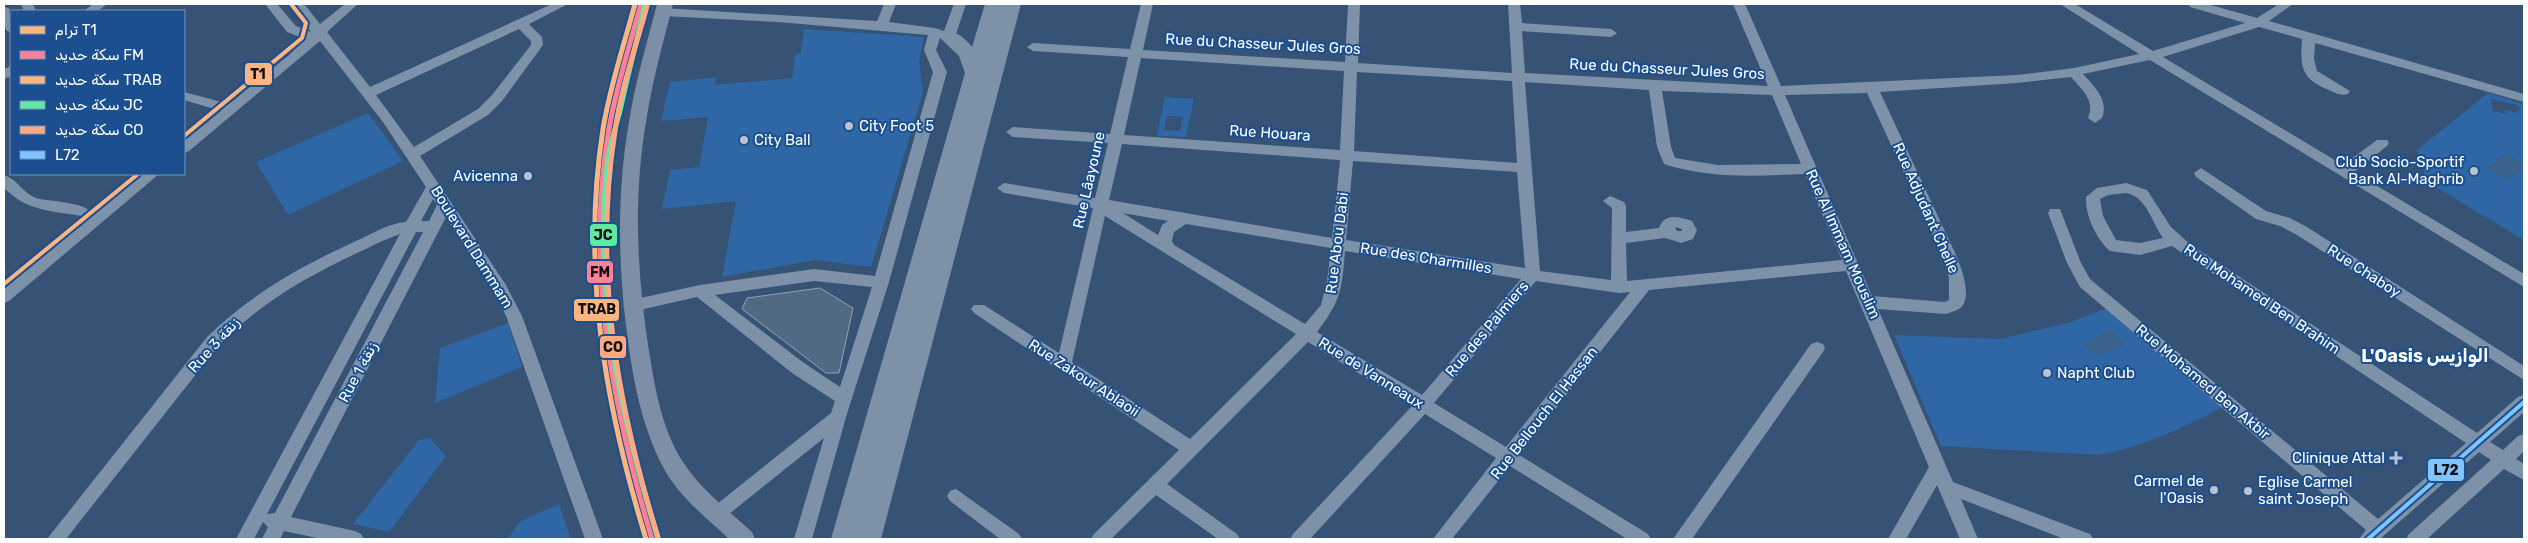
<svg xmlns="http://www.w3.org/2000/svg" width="2528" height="543" viewBox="0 0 2528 543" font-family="Rubik,'Noto Naskh Arabic',sans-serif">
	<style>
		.green { fill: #2f66a5; fill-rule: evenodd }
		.water { fill: #3b618d }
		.building { fill: #526984; stroke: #92a2b6 }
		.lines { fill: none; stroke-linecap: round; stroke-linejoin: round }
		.minor { fill: #7d92a8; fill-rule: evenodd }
		.major { fill: #7d8ea7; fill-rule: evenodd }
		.highway { fill: #7e92a7; fill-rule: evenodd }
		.bus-1-casing { stroke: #1b4f8f; stroke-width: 8 }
		.bus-1 { stroke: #80c4ff; stroke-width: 4 }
		.rail-1-casing { stroke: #1b4f8f; stroke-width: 9 }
		.rail-2-casing { stroke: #1b4f8f; stroke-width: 9 }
		.rail-3-casing { stroke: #1b4f8f; stroke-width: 9 }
		.rail-4-casing { stroke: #1b4f8f; stroke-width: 9 }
		.rail-1 { stroke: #ff8098; stroke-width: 5 }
		.rail-2 { stroke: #ffb580; stroke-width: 5 }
		.rail-3 { stroke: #60e9a3; stroke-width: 5 }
		.rail-4 { stroke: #ffa980; stroke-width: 5 }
		.tram-1-casing { stroke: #1b4f8f; stroke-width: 8 }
		.tram-1 { stroke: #ffb580; stroke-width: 4 }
		.poi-dot { fill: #b9c2ce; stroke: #1b4f8f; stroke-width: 2 }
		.labels { text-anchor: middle; stroke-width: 4; stroke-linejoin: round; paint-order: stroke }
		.street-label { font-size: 15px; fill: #fff; stroke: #1b4f8f }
		.poi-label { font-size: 15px; fill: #fff; stroke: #1b4f8f; text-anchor: start }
		.quarter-label { font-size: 18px; font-weight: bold; fill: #fff; stroke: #1b4f8f }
		.line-badge { stroke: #1b4f8f; stroke-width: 2 }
		.pale-badge-label { font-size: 14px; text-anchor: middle; font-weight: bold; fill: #111 }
	</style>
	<rect width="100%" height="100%" fill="#365274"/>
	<g class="green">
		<path d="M804 29 924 37 919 61 923 92 871 267 815 260 722 277 736 201 662 209 670 170 699 167 708 117 661 121 670 82 716 77 715 85 792 78 795 54 801 53Z"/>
		<path d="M2488 93 2524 104V240L2424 180V169L2417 150ZM2491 99 2516 105 2521 110H2518V113L2505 110 2506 114 2493 111Z"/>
		<path d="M1165 97 1194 99 1186 137 1157 136ZM1167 116 1183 117 1180 131 1164 130Z"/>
		<path d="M368 113 403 161 288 215 256 162Z"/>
		<path d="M2107 308 2223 407C2184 428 2144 446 2100 455L1941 446 1894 335 2000 339 2068 323Z"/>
		<path d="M508 323 522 367 435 403 440 348Z"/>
		<path d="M430 438 446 456 389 532 353 524 419 440Z"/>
		<path d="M559 504 571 539H508L519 522Z"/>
	</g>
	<g class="water">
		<path d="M2505 153 2524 164V168L2510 180 2487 168Z"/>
		<path d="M2110 330 2126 344 2098 356 2083 344Z"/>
	</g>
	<path class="building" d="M820 288 853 308 839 373H826L742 309 747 298Z"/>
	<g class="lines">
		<g class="minor">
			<path d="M21 4H33L36 11H24Z"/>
			<path d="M93 4H107L98 11H84Z"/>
			<path d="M265 4H277L296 26 311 32 292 4H304L320 24 345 4H358L327 32 370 87 552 4H568L529 24 542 37 543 45 502 101 488 115 420 156 506 285 522 316 603 539H585L506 316 495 292 446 217 291 517 355 531 361 534 364 539H322L284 531 280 539H262L268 527 263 522 254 539H236L400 234C385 239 370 247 355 254 304 278 258 305 219 345L66 539H47L207 337C251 294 301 266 356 241 372 234 389 223 406 222L426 187 383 122 320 41 189 151 184 153V141L221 111 184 100V92L229 104 289 55 305 39 287 32ZM519 29 531 41V45L492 95 478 109 414 147 376 95ZM433 199 437 205 429 221H421ZM416 232H423L275 513 267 514Z"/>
			<path d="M884 4H896L889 22 935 28 944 31 954 4H966L954 40 940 38 936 50 947 72 889 282 846 417 812 539H794L824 438 724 518 718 521 712 518 709 513 712 508 831 413 835 401 792 373 697 297 631 312 626 310 623 306 626 302 631 300 700 285 814 269 875 276 933 72 924 50 928 35 778 22 663 16 657 12 663 8 877 21ZM814 281 872 287 840 387 804 363 715 295Z"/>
			<path d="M1141 4H1153L1143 50 1345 62 1348 4H1360L1358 63 1512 73 1508 4H1520L1522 23 1611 29 1617 33 1611 37 1522 31 1525 73 1768 86 1733 4H1745L1781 86 2017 75 2074 68 2139 54 2060 4H2075L2153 51 2245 23 2190 7 2188 4H2207L2257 18 2279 4H2293L2269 21 2524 94V102L2315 43 2314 59 2317 71 2350 91 2348 94C2341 96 2335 93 2329 90 2301 79 2300 67 2302 39L2259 27 2163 57 2343 165 2377 140H2387L2389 143 2387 146 2354 172 2524 274V287L2150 60 2083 74C2095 87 2109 100 2102 118L2095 123 2088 118C2096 100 2081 89 2071 77L2017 83 1880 92 1956 255C1961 267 1971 293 1963 305 1961 310 1951 312 1946 314L1878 309 1953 482 2090 534 2093 539H2064L1961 499 1978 539H1960L1937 485 1906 539H1888L1929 467 1846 271 1649 290 1519 455 1648 534 1651 539H1627L1510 466 1452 539H1433L1496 458 1425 414 1310 539H1290L1293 534 1412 406 1308 342 1167 484 1237 534 1240 539H1218L1156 495 1111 539H1091L1094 534 1179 450 974 313 971 309 974 305H984L1059 353 1093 208 1004 193 997 188 1004 183 1095 198 1108 143 1013 137 1006 132 1013 127 1110 134 1128 57 1033 51 1027 47 1033 43 1130 49ZM1141 58 1344 71 1340 150 1124 135ZM1357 72 1512 81 1517 163 1354 151ZM1525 82 1649 90 1657 147 1664 164C1710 179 1758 176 1805 174L1842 260 1627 281 1626 243 1665 238 1681 243 1693 239 1697 230 1692 221C1679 217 1665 212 1659 228L1626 232V206L1624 202 1610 196 1603 201 1612 208 1611 280 1540 271ZM1662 91 1772 95 1801 164 1718 165 1675 158 1671 147ZM1867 93 1942 255 1949 278V300L1945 302 1872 296 1785 95ZM1122 144 1340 160 1332 238 1109 200ZM1353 161 1517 172 1525 268 1346 240ZM1123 213 1168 221 1162 225 1158 235ZM1105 216 1296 334 1190 439 1072 362ZM1186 224 1331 248 1327 281 1321 305 1305 324 1174 245 1172 241 1174 232ZM1675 227 1682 229V231H1677ZM1345 251 1521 279 1422 395 1317 332C1341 301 1342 289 1345 251ZM1536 281 1619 293 1630 292 1506 447 1434 403Z"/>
			<path d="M4 7 9 8 11 32 7 31 4 25Z"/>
			<path d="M11 66V76L4 79V69Z"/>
			<path d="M2201 168 2266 211 2290 218 2307 227 2524 366V380L2297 235 2280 226 2256 219 2196 177 2194 173Z"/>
			<path d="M143 174H159L9 301 4 303V289Z"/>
			<path d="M4 175C18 179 24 196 40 199 51 201 84 203 89 211L82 216C51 211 27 211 4 188Z"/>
			<path d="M2126 183 2147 190 2171 227 2191 245 2477 433 2518 397 2524 395V412L2490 442 2503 450 2518 436 2524 434V451L2516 459 2524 464V480L2504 469 2427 539H2406L2409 534 2491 460 2479 452 2380 539H2359L2366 530 2080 287 2067 263 2048 213 2050 209H2060L2081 263 2090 279 2378 519 2466 443 2172 246 2140 255 2110 251C2096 239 2085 215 2086 197L2097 188ZM2126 193C2147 197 2152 223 2163 238L2140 243 2116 240 2103 216 2100 199 2108 195Z"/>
			<path d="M1817 342 1823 344 1825 348 1823 352 1692 539H1673L1811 344Z"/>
			<path d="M956 489 1019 534 1022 539H1000L950 501 947 496 950 491Z"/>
		</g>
		<path class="major" d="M657 4H673C663 43 652 82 646 122 633 198 637 275 649 351 655 388 662 430 683 462 701 490 728 510 752 532L755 539H729C708 519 683 500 667 474 645 436 635 391 629 348 618 273 616 197 629 122 635 82 647 43 657 4Z"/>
		<path class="highway" d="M985 4H1021L881 539H831L965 73 959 56 939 37 942 33C955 29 964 37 972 47Z"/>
		<defs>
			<path id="bus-1" d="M2368 539 2524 402"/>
		</defs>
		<use href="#bus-1" class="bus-1-casing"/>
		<use href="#bus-1" class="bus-1"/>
		<defs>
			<path id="rail-1" d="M641 4C630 45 616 87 609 129 585 268 612 405 652 539"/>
			<path id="rail-2" d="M635 4C624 45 610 86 603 129 581 269 605 405 646 539"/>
			<path id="rail-3" d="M645 4C637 40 628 75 620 111 615 129 609 148 607 166 593 294 621 418 658 539"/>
			<path id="rail-4" d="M647 6C636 47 621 88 615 131 593 270 617 404 658 537"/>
		</defs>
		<use href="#rail-1" class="rail-1-casing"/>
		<use href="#rail-2" class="rail-2-casing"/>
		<use href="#rail-3" class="rail-3-casing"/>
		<use href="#rail-4" class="rail-4-casing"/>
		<use href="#rail-1" class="rail-1"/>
		<use href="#rail-2" class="rail-2"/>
		<use href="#rail-3" class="rail-3"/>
		<use href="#rail-4" class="rail-4"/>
		<defs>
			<g id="tram-1">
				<path d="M184 136 302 38 306 23 291 4"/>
				<path d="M4 284 138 174"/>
			</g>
		</defs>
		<use href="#tram-1" class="tram-1-casing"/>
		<use href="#tram-1" class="tram-1"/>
	</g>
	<g class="poi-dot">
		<circle cx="849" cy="126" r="5"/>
		<circle cx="744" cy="140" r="5"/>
		<circle cx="2474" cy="171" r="5"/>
		<circle cx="528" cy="176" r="5"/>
		<circle cx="2047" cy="373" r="5"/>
		<path d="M2393.5 450.5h5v5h5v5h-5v5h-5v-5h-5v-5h5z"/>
		<circle cx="2214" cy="490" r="5"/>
		<circle cx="2248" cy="491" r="5"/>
	</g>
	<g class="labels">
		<g class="street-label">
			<text transform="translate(1263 44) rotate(3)" y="5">Rue du Chasseur Jules Gros</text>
			<text transform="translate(1667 69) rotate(3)" y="5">Rue du Chasseur Jules Gros</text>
			<text transform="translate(1270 133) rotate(4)" y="5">Rue Houara</text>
			<text transform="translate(1089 180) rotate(-77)" y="5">Rue Lâayoune</text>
			<text transform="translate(1926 208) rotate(66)" y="5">Rue Adjudant Chelle</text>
			<text transform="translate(1337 243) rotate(-83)" y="5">Rue Abou Dabi</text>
			<text transform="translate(1843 244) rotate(66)" y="5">Rue Al Immam Mouslim</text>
			<text transform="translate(472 247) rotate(58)" y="5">Boulevard Dammam</text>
			<text transform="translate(1426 258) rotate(9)" y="5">Rue des Charmilles</text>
			<text transform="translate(2364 271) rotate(33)" y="5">Rue Chaboy</text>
			<text transform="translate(2262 299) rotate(34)" y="5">Rue Mohamed Ben Brahim</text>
			<text transform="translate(1487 329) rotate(-50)" y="5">Rue des Palmiers</text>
			<text transform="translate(214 345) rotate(-48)" y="5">Rue 3 زنقة</text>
			<text transform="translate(358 372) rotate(-62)" y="5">Rue 1 زنقة</text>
			<text transform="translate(1371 373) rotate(32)" y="5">Rue de Vanneaux</text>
			<text transform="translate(1084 378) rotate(33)" y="5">Rue Zakour Ablaoii</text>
			<text transform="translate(2203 382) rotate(40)" y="5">Rue Mohamed Ben Akbir</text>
			<text transform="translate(1544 413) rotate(-52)" y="5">Rue Bellouch El Hassan</text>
		</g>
		<g class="poi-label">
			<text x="859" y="131">City Foot 5</text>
			<text x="754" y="145">City Ball</text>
			<text x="2464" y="167" text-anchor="end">Club Socio-Sportif<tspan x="2464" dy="17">Bank Al-Maghrib</tspan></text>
			<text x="518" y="181" text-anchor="end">Avicenna</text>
			<text x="2057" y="378">Napht Club</text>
			<text x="2385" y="463" text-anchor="end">Clinique Attal</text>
			<text x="2204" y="486" text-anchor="end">Carmel de<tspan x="2204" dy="17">l'Oasis</tspan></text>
			<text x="2258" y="487">Eglise Carmel<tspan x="2258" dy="17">saint Joseph</tspan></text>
		</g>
		<g class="quarter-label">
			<text x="2425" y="362">L'Oasis الوازيس</text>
		</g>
	</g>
	<g class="line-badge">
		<rect x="244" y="62" width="29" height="24" rx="5" fill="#ffb580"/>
		<rect x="589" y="223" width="29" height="24" rx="5" fill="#60e9a3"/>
		<rect x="586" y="260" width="28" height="24" rx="5" fill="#ff8098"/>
		<rect x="573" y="298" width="47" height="24" rx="5" fill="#ffb580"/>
		<rect x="599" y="335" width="28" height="24" rx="5" fill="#ffa980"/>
		<rect x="2427" y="458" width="38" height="24" rx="5" fill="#80c4ff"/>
	</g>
	<g class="pale-badge-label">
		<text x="258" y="79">T1</text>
		<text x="603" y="240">JC</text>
		<text x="600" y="277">FM</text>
		<text x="597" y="314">TRAB</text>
		<text x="613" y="352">CO</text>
		<text x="2446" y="475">L72</text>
	</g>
	<rect width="2528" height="543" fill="none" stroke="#ffffff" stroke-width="10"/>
	<rect x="10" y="10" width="175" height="165" fill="#1b4f8f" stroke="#7695bc"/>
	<rect x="20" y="26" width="25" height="8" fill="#ffb580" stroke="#7695bc"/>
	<text x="55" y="35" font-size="15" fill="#ffffff">ترام T1</text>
	<rect x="20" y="51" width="25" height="8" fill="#ff8098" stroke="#7695bc"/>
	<text x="55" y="60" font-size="15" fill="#ffffff">سكة حديد FM</text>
	<rect x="20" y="76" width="25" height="8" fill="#ffb580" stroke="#7695bc"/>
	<text x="55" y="85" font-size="15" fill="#ffffff">سكة حديد TRAB</text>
	<rect x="20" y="101" width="25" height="8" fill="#60e9a3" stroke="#7695bc"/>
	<text x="55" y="110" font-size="15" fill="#ffffff">سكة حديد JC</text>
	<rect x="20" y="126" width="25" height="8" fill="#ffa980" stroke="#7695bc"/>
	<text x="55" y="135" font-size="15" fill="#ffffff">سكة حديد CO</text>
	<rect x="20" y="151" width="25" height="8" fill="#80c4ff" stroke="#7695bc"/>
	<text x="55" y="160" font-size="15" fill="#ffffff">L72</text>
</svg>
